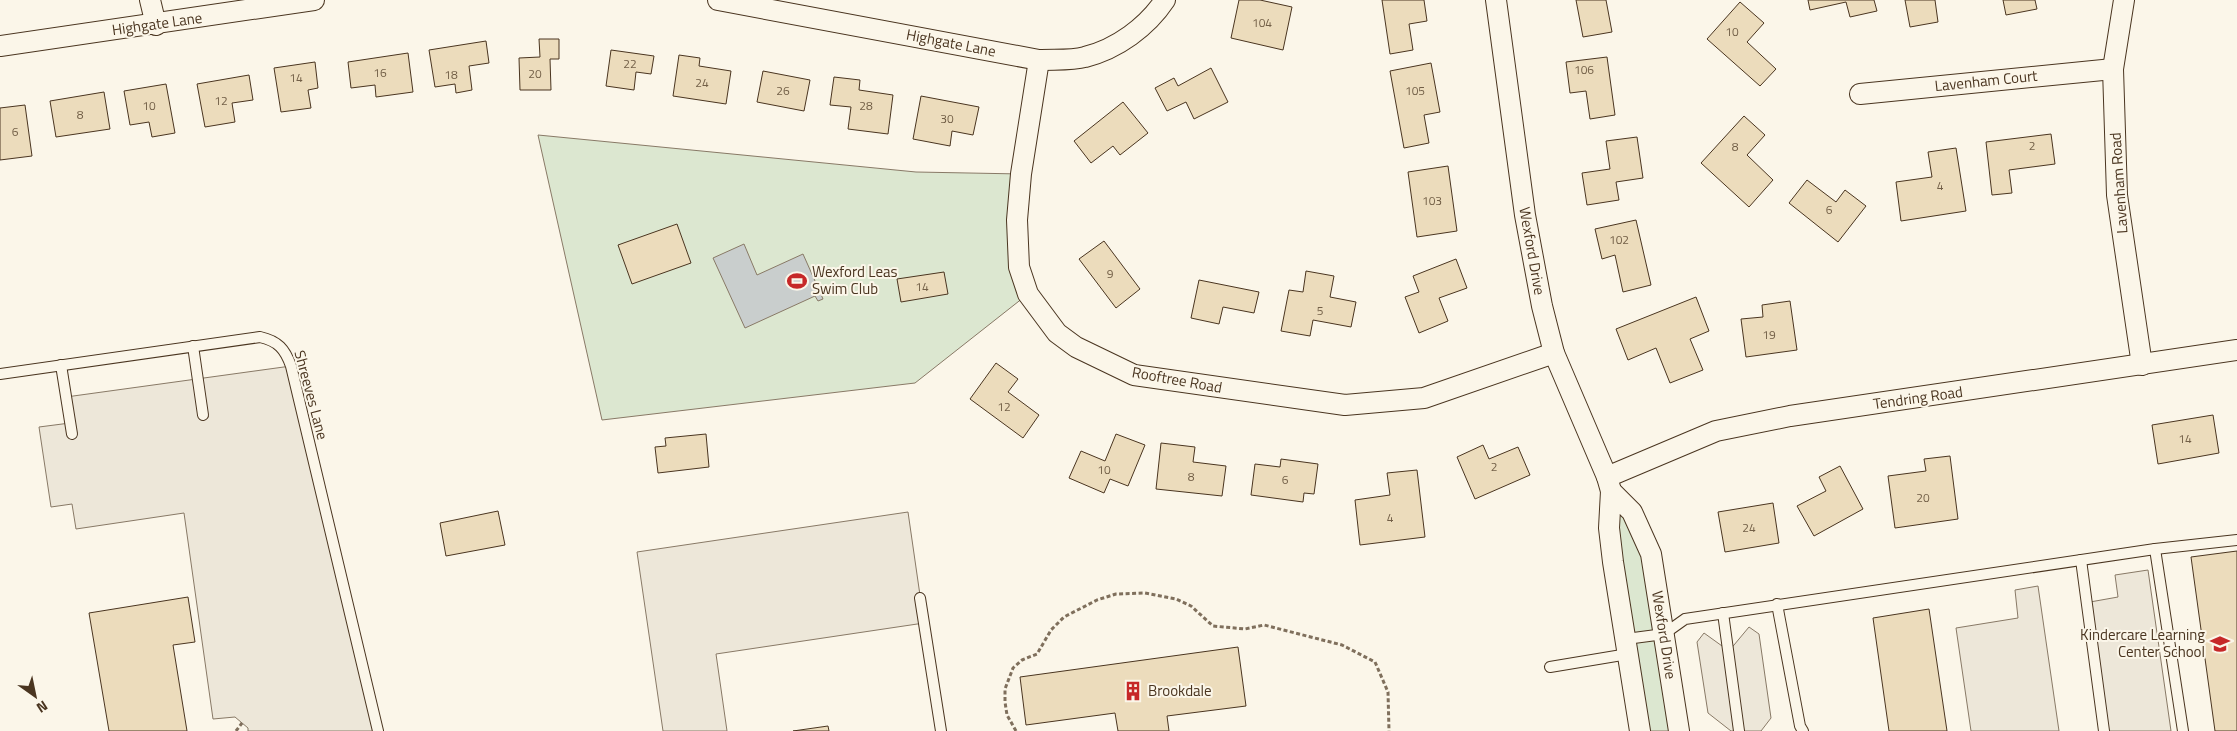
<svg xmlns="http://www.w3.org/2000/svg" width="2237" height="731" viewBox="0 0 2237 731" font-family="'Titillium Web',sans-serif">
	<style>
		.green { fill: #dce7d0; stroke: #887966 }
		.parking { fill: #ede7d9; stroke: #887966 }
		.water { fill: #c9cecd; stroke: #887966 }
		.building { fill: #ecdcbc; stroke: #4a3520 }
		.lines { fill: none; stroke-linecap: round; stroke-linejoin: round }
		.lane-casing { stroke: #4a3520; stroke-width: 12 }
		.street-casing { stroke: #4a3520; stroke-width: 22 }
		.path { stroke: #7f6f5c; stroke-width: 3; stroke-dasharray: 4 2.5; stroke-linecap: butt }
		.lane { stroke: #fbf6e9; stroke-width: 10 }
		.street { stroke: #fbf6e9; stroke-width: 20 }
		.labels { text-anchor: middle; stroke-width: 4; stroke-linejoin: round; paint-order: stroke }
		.number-label { font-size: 12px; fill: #725f47 }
		.street-label { font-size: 15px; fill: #4a3520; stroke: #fbf6e9 }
		.poi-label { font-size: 15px; fill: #4a3520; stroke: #fbf6e9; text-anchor: start }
	</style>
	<rect width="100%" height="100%" fill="#fbf6e9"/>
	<g class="green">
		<path d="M538 135 916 172 1021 174 1028 294 915 383 602 420Z"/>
		<path d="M1611 491 1632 512 1679 731H1640Z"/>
	</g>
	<g class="parking">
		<path d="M291 366 378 731H248V728L235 717 213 719 184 513 76 529 72 504 51 507 39 427 70 423 66 397Z"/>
		<path d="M908 512 924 623 716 654 727 731H663L637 552Z"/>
		<path d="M2148 570 2171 731H2108L2090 602 2118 597 2115 575Z"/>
		<path d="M2038 586 2059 731H1971L1956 628 2018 618 2015 590Z"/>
		<path d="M1749 627 1759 634 1771 718 1761 731H1731L1708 713 1697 642 1704 633 1729 651Z"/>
	</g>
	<path class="water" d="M744 244 757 275 803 254 823 299 818 301 815 296 745 328 713 258Z"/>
	<g class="building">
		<path d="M1239 0H1260L1292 7 1283 50 1231 38Z"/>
		<path d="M1382 0H1424L1427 21 1409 24 1413 50 1390 54Z"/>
		<path d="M1576 0H1606L1612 32 1583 37Z"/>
		<path d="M1808 0H1874L1877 11 1850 17 1846 2 1810 10Z"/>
		<path d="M1905 0H1935L1938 22 1910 27Z"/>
		<path d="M2003 0H2035L2037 9 2006 15Z"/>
		<path d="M1740 2 1764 23 1747 42 1776 69 1760 86 1707 39Z"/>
		<path d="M539 39H559V59H550L551 90H520L519 58 540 57Z"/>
		<path d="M486 41 489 63 469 66 472 90 456 93 455 84 435 87 429 50Z"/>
		<path d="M611 50 654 56 651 74 636 72 634 90 606 86Z"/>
		<path d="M408 53 413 92 376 97 375 85 351 88 348 62Z"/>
		<path d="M679 55 700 58 699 66 731 71 726 104 673 96Z"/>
		<path d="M1607 57 1615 115 1590 119 1586 91 1570 93 1566 62Z"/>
		<path d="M315 62 318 88 308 90 311 108 281 112 274 68Z"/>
		<path d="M1431 63 1440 112 1424 115 1429 143 1404 148 1390 71Z"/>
		<path d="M1211 68 1228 102 1194 119 1186 102 1167 111 1155 88 1174 78 1178 86Z"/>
		<path d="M763 71 810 80 804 111 757 102Z"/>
		<path d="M249 75 253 100 232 103 235 122 205 127 197 84Z"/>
		<path d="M834 77 860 80 859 90 893 95 888 134 848 129 851 107 830 105Z"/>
		<path d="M166 84 175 133 152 137 149 122 130 125 124 91Z"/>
		<path d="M104 92 110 129 56 137 50 101Z"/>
		<path d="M921 96 979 107 973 135 952 131 950 146 913 139Z"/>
		<path d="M1123 102 1148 133 1120 155 1113 146 1091 163 1074 141Z"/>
		<path d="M25 105 32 156 0 160V108Z"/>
		<path d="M1744 116 1765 135 1747 155 1773 180 1749 207 1701 163Z"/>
		<path d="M2051 134 2055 164 2009 170 2012 193 1992 195 1986 142Z"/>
		<path d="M1637 137 1643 178 1616 182 1619 200 1587 205 1582 173 1610 169 1606 141Z"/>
		<path d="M1956 148 1966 211 1901 221 1896 182 1932 177 1928 152Z"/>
		<path d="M1448 166 1457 231 1417 237 1408 172Z"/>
		<path d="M1807 180 1836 202 1845 190 1866 206 1838 242 1789 203Z"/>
		<path d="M1636 220 1651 285 1623 292 1615 255 1602 259 1595 229Z"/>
		<path d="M677 224 691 263 632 284 618 245Z"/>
		<path d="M1104 241 1140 289 1116 308 1079 259Z"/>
		<path d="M1456 259 1467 288 1439 298 1448 321 1419 333 1405 297 1419 292 1413 276Z"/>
		<path d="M1306 271 1334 276 1330 297 1356 302 1351 327 1313 320 1310 336 1281 331 1289 290 1303 292Z"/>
		<path d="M944 272 948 294 901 302 897 279Z"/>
		<path d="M1199 280 1259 292 1254 313 1223 307 1219 324 1191 318Z"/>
		<path d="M1696 297 1709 331 1690 339 1703 370 1670 383 1656 348 1628 360 1616 329Z"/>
		<path d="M1790 301 1797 350 1746 357 1741 319 1763 317 1762 305Z"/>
		<path d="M996 363 1018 379 1008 392 1039 415 1023 438 970 399Z"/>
		<path d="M2213 415 2219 453 2158 464 2152 425Z"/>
		<path d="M706 434 709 467 658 473 655 447 666 446 665 438Z"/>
		<path d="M1116 434 1145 445 1128 486 1110 479 1104 493 1069 478 1081 451 1105 461Z"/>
		<path d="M1161 443 1195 447 1193 462 1226 466 1222 496 1156 489Z"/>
		<path d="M1483 445 1489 459 1518 447 1530 475 1475 499 1457 457Z"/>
		<path d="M1950 456 1958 519 1895 528 1888 476 1926 471 1924 459Z"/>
		<path d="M1281 459 1318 464 1314 494 1304 493 1303 502 1251 495 1255 464 1280 467Z"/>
		<path d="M1840 466 1863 509 1814 536 1797 506 1826 491 1819 477Z"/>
		<path d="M1417 470 1425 537 1360 545 1355 500 1390 495 1387 473Z"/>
		<path d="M1773 503 1779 543 1725 552 1718 512Z"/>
		<path d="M498 511 505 545 446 556 440 523Z"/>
		<path d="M2237 551V731H2215L2191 557Z"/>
		<path d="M188 597 195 642 173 645 187 731H109L89 613Z"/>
		<path d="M1929 609 1947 731H1889L1873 618Z"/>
		<path d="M1238 647 1246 706 1167 716 1169 731H1118L1115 713 1026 725 1020 677Z"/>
		<path d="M828 726 829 731H793Z"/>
	</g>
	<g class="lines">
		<defs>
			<g id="lane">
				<path d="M193 346 203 415"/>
				<path d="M61 365 72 434"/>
				<path d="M0 374 260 337C278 341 285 349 291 366L378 731"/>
				<path d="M2155 549 2237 540"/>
				<path d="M2081 560 2104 731"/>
				<path d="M920 598 941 731"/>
				<path d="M1777 604 1800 726 1803 731"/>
				<path d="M1723 613 1739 731"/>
				<path d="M1626 639 1664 634 1685 619 2155 549 2183 731"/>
				<path d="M1550 667 1628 654"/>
			</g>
			<g id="street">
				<path d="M150 0 156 25"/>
				<path d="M718 0 1039 60C1053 59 1071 61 1085 57 1117 49 1147 27 1165 0"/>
				<path d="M1496 0 1525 215 1542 306 1554 353 1607 477 1611 491"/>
				<path d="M2124 0 2113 69 2117 195 2142 365"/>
				<path d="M0 46 314 0"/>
				<path d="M1039 60 1021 174 1017 220 1019 267 1028 294 1057 333 1076 347 1134 375 1345 405 1424 398 1554 353"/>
				<path d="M1860 94 2113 69"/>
				<path d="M1607 477 1716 431 1790 416 2237 350"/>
				<path d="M1640 731 1613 562 1609 528 1611 491 1632 512 1651 554 1679 731"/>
			</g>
		</defs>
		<use href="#lane" class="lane-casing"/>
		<use href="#street" class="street-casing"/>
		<g class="path">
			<path d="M236 731 242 723"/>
			<path d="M1016 731 1007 715 1005 702V689L1013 668 1022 660 1037 654 1051 630 1064 617 1097 600 1116 594 1145 593 1176 599 1191 606 1213 626 1245 629 1264 625 1342 645 1375 662 1388 692 1389 731"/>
		</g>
		<use href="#lane" class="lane"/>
		<use href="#street" class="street"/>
	</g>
	<defs>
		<symbol id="stadium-bare" viewBox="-9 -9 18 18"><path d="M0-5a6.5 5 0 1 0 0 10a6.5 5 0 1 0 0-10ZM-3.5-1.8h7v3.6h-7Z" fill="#c62828" stroke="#fbf6e9" stroke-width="2.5" paint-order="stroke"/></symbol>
		<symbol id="school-bare" viewBox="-9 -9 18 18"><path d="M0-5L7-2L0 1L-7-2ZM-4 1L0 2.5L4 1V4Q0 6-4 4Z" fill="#c62828" stroke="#fbf6e9" stroke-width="2.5" paint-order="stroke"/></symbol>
		<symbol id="building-bare" viewBox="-9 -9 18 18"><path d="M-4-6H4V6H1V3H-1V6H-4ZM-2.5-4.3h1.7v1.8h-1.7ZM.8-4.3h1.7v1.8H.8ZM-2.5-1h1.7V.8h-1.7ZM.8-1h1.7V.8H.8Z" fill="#c62828" stroke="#fbf6e9" stroke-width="2.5" paint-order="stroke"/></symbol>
	</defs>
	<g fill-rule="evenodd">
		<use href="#stadium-bare" x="783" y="267" width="28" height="28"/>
		<use href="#school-bare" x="2206" y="630" width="28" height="28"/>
		<use href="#building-bare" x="1119" y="677" width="28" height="28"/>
	</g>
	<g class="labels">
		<g class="number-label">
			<text x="1262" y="27">104</text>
			<text x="1732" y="36">10</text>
			<text x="630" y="68">22</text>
			<text x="1584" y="74">106</text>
			<text x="380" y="77">16</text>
			<text x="535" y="78">20</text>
			<text x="451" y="79">18</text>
			<text x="296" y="82">14</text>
			<text x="702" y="87">24</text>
			<text x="783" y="95">26</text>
			<text x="1415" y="95">105</text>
			<text x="221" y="105">12</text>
			<text x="149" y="110">10</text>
			<text x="866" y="110">28</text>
			<text x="80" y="119">8</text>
			<text x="947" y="123">30</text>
			<text x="15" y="136">6</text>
			<text x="2032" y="150">2</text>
			<text x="1735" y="151">8</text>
			<text x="1940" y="190">4</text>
			<text x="1432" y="205">103</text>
			<text x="1829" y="214">6</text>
			<text x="1619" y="244">102</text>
			<text x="1110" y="278">9</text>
			<text x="922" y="291">14</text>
			<text x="1320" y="315">5</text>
			<text x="1769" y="339">19</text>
			<text x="1004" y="411">12</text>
			<text x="2185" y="443">14</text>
			<text x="1494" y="471">2</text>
			<text x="1104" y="474">10</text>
			<text x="1191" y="481">8</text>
			<text x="1285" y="484">6</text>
			<text x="1923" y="502">20</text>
			<text x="1390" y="522">4</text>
			<text x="1749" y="532">24</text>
		</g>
		<g class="street-label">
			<text transform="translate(157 24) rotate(-8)" y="5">Highgate Lane</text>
			<text transform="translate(951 43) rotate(11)" y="5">Highgate Lane</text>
			<text transform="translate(1986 81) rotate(-6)" y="5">Lavenham Court</text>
			<text transform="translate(2119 183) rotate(-94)" y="5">Lavenham Road</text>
			<text transform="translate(1532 251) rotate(80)" y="5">Wexford Drive</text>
			<text transform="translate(1177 380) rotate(10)" y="5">Rooftree Road</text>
			<text transform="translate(311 395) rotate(75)" y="5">Shreeves Lane</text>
			<text transform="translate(1918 398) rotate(-8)" y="5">Tendring Road</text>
			<text transform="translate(1664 635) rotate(81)" y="5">Wexford Drive</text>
		</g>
		<g class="poi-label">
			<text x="812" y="277">Wexford Leas<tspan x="812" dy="17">Swim Club</tspan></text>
			<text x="2205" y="640" text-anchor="end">Kindercare Learning<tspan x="2205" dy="17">Center School</tspan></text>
			<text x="1148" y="696">Brookdale</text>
		</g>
	</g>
	<g transform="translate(35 696) rotate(147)" stroke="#fbf6e9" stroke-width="4" paint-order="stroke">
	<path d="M0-4L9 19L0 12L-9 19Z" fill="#4a3520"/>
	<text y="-8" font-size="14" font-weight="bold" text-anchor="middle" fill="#4a3520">N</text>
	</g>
</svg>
